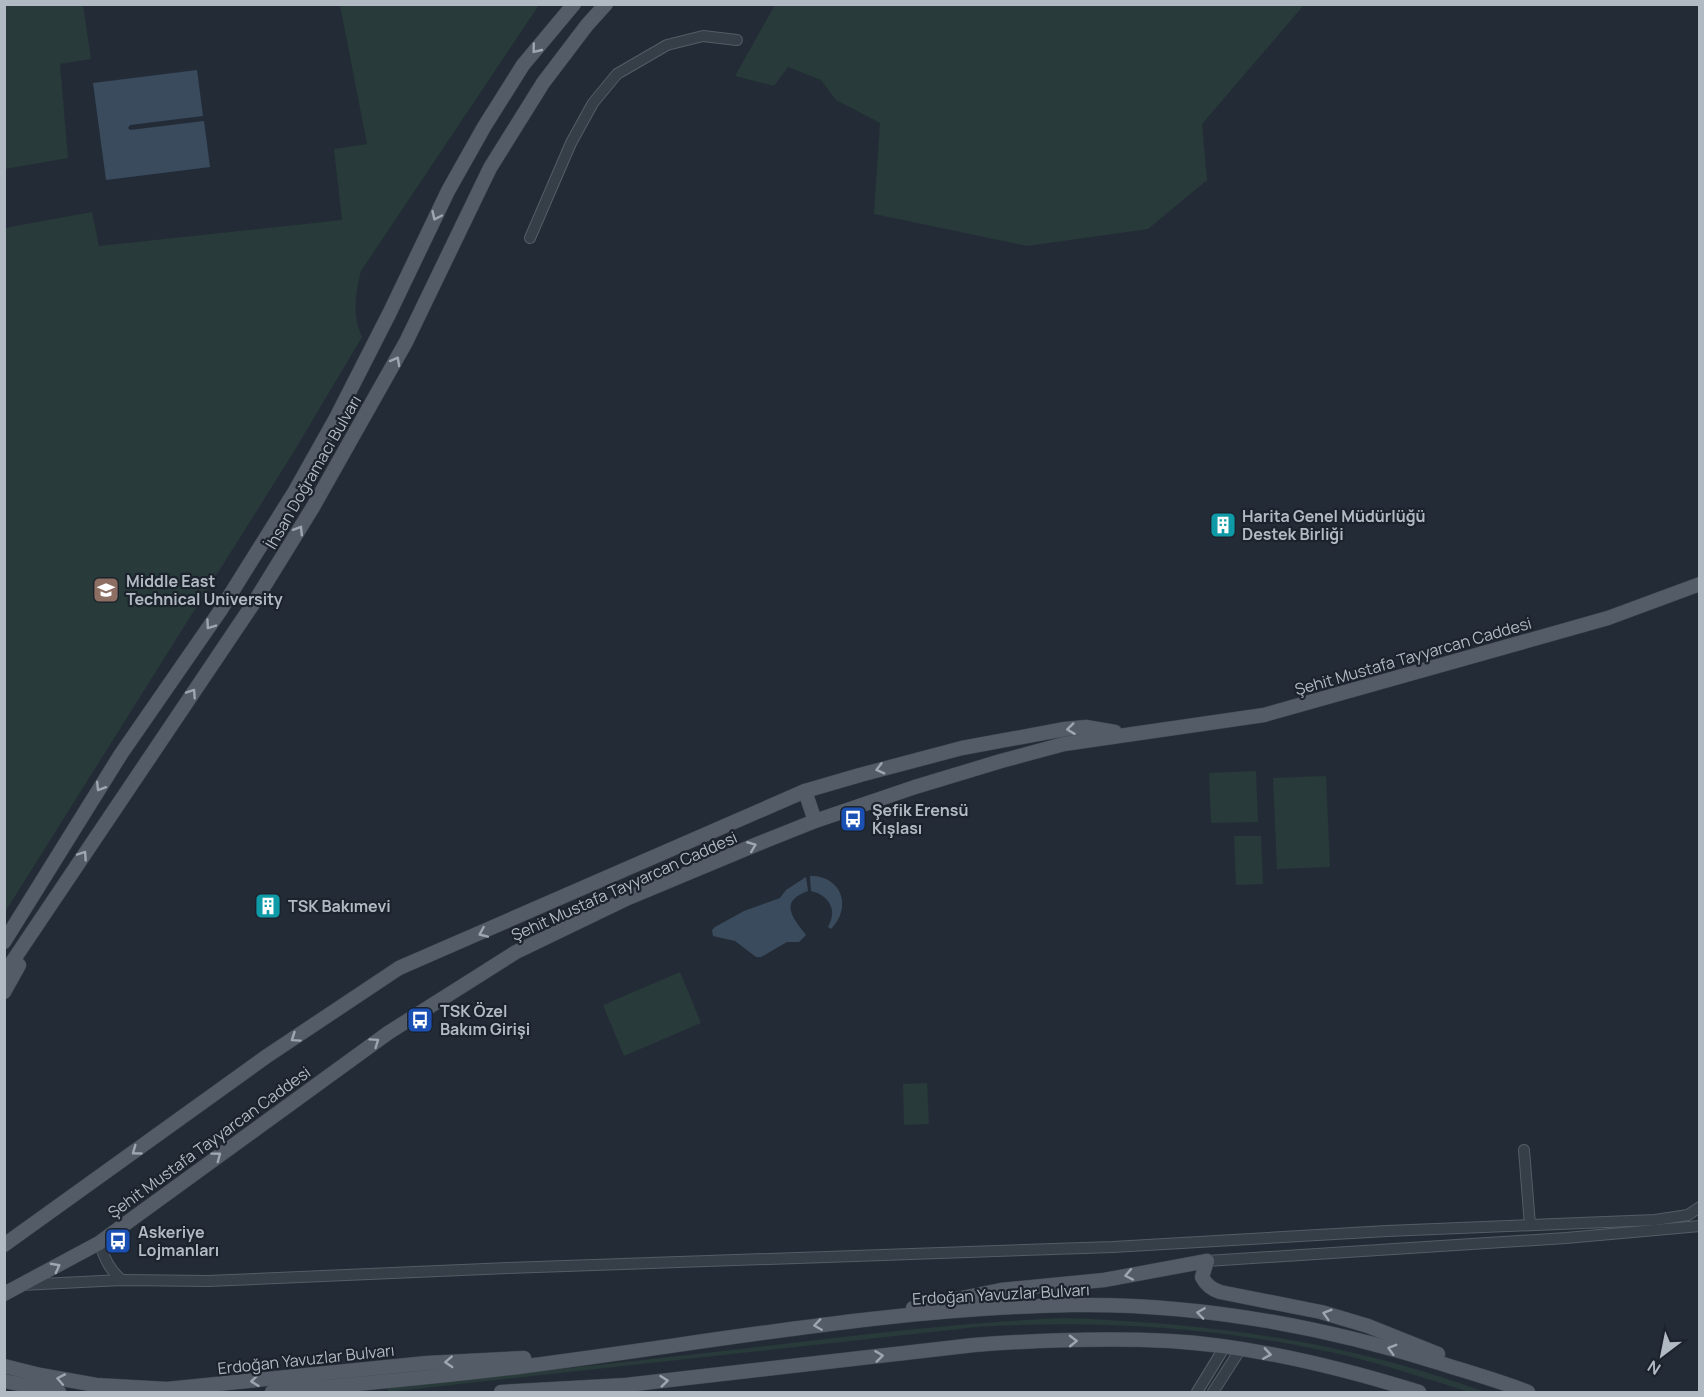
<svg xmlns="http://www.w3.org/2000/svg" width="1704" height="1397" viewBox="0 0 1704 1397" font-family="Manrope,sans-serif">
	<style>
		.green { fill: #283a39 }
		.water { fill: #3a4b5e }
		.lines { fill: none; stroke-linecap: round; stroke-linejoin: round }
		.minor-casing { stroke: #545c65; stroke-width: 12 }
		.major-casing { stroke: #404750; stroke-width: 15 }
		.minor { stroke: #363e47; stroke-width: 10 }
		.major { stroke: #545d67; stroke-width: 14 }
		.oneway { stroke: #9ea7b1 }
		.labels { text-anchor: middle; stroke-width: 4.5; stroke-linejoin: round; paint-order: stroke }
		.street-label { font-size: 16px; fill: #b1b9c3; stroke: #1c232c }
		.poi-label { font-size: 16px; font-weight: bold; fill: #b1b9c3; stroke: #1c232c; text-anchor: start }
	</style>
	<rect width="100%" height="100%" fill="#232c36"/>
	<g class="green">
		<path d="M5 4 83 5 91 59 60 64 68 158 5 169Z"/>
		<path d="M340 5H539L361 271C355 294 352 315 362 337L293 453 5 912V228L92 212 99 246 342 220 334 149 367 144Z"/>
		<path d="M775 5V4L1304 5 1202 124 1207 180 1148 229 1027 246 874 214 880 123 836 100 821 80 788 67 774 86 735 76Z"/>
		<path d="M1256 771 1258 822 1211 823 1209 773Z"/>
		<path d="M1326 776 1330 867 1277 869 1273 778Z"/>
		<path d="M1234 836H1261L1263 884 1236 885Z"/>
		<path d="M680 972 701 1023 624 1056 603 1005Z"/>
		<path d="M927 1083 929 1124 904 1125 903 1084Z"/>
		<path d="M1063 1318C1211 1323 1345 1341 1485 1392H1469C1431 1380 1394 1368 1356 1358 1232 1328 1104 1319 977 1327L388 1392 387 1387C499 1375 611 1364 723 1351 836 1338 949 1323 1063 1318Z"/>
	</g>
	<g class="water">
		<path d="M197 70 203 116 130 125 128 128 130 130 204 121 210 167 106 180 93 83Z"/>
		<path d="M810 876C841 875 853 907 831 929L828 927C838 910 829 895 811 891Z"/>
		<path d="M806 877 808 891C777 902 794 919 806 935L799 942H787L761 957H756L735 941 713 936 712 930 715 927 744 911 780 898 786 890Z"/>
	</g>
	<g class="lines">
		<defs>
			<g id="minor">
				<path d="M530 238 571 143 593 103 617 74 667 45 703 36 737 40"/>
				<path d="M1524 1150 1530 1225"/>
				<path d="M99 1243C105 1258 109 1270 122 1280"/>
				<path d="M1207 1261 1566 1238 1700 1226"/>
				<path d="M21 1285 122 1280 207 1281 508 1268 1113 1247 1387 1231 1655 1220 1688 1215 1700 1207"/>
				<path d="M1197 1392 1224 1348"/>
				<path d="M1213 1392 1240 1350"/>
			</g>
			<g id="major">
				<path d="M805 791 815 821"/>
				<path d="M4 942 121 754 220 611 295 491 336 418 389 314 448 191 484 127 523 65 574 4"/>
				<path d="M4 974 255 601 313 507 406 342 490 168 543 83 587 25 606 4"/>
				<path d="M4 992 19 965"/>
				<path d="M4 1245 267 1056 399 968 805 791 860 775 962 748 1065 729 1086 727 1115 732"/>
				<path d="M1207 1261 1202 1277C1206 1285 1211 1289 1220 1292L1321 1312 1368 1326 1438 1354"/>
				<path d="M4 1294 99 1243 388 1033 516 952 628 898 755 845 815 821 915 787 1001 761 1064 744 1264 715 1608 618 1700 584"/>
				<path d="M913 1308 1001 1290 1104 1280 1207 1261"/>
				<path d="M4 1366 40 1375 96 1385 167 1389 427 1363 524 1358"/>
				<path d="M4 1381 59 1392"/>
				<path d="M272 1392C356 1384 441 1377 526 1366 707 1343 888 1308 1072 1305 1196 1303 1325 1327 1443 1364 1471 1373 1500 1381 1528 1392"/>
				<path d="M501 1392 626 1385 974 1345C1039 1340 1105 1338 1170 1341 1255 1346 1339 1367 1419 1392"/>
			</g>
		</defs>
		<use href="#minor" class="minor-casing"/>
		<use href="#major" class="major-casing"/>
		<use href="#minor" class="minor"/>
		<use href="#major" class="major"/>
	</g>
	<defs><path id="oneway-chevron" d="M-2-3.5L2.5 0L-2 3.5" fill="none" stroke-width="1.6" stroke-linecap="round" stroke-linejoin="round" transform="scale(1.5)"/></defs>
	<g class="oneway">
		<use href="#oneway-chevron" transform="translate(536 49) rotate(129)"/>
		<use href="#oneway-chevron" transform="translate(436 216) rotate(115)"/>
		<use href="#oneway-chevron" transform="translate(396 361) rotate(-61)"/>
		<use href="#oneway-chevron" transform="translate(299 530) rotate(-58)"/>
		<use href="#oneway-chevron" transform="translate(210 625) rotate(125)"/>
		<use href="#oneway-chevron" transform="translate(192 693) rotate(-56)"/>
		<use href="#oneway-chevron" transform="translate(1071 729) rotate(173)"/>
		<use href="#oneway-chevron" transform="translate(880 769) rotate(165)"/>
		<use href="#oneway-chevron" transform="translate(100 787) rotate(122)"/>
		<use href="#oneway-chevron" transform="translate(752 846) rotate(-22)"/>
		<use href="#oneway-chevron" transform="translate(83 855) rotate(-56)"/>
		<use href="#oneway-chevron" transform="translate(483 933) rotate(157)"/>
		<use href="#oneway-chevron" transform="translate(295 1038) rotate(146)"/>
		<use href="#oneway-chevron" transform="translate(375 1042) rotate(-35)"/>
		<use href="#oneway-chevron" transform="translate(136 1151) rotate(144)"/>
		<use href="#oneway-chevron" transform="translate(217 1156) rotate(-37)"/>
		<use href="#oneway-chevron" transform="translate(56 1267) rotate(-28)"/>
		<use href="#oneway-chevron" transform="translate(1129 1275) rotate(169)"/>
		<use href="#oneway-chevron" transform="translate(1201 1313) rotate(-172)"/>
		<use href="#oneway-chevron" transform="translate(1327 1314) rotate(-163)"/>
		<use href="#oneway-chevron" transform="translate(818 1325) rotate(172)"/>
		<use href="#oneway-chevron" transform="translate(1073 1341) rotate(-1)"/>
		<use href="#oneway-chevron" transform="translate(1392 1349) rotate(-164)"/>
		<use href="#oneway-chevron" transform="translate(1267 1354) rotate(9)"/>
		<use href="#oneway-chevron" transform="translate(879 1356) rotate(-7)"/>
		<use href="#oneway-chevron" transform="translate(449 1362) rotate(177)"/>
		<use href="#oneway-chevron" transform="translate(61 1379) rotate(-169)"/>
		<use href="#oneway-chevron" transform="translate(255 1381) rotate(174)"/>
		<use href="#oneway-chevron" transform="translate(664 1381) rotate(-6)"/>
	</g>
	<defs>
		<symbol id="building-square" viewBox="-11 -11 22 22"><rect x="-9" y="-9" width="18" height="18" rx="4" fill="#0f9aa8" stroke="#1c232c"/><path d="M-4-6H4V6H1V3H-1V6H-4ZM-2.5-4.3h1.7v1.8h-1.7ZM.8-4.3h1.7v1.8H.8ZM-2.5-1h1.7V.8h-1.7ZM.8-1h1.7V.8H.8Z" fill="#fff"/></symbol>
		<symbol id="university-square" viewBox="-11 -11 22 22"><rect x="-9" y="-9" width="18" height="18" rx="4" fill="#8d6e63" stroke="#1c232c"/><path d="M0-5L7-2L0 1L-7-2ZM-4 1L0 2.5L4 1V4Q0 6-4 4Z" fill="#fff"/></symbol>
		<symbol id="bus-square" viewBox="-11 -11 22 22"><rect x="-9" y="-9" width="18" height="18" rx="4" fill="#1a4fb4" stroke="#1c232c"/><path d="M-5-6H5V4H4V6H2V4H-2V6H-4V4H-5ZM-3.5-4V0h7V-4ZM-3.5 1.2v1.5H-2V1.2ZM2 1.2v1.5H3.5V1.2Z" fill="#fff"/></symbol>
	</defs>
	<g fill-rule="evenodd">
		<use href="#building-square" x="1208" y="510" width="30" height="30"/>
		<use href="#university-square" x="91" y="575" width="30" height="30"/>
		<use href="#bus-square" x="838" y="804" width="30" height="30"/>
		<use href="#building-square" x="253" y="891" width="30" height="30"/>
		<use href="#bus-square" x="405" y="1005" width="30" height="30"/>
		<use href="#bus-square" x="103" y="1226" width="30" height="30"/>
	</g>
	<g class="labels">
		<g class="street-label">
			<text transform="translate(313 472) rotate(-60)" y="6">İhsan Doğramacı Bulvarı</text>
			<text transform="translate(1413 656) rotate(-16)" y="6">Şehit Mustafa Tayyarcan Caddesi</text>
			<text transform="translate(624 886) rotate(-24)" y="6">Şehit Mustafa Tayyarcan Caddesi</text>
			<text transform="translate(209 1142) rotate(-36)" y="6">Şehit Mustafa Tayyarcan Caddesi</text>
			<text transform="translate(1001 1294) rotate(-3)" y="6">Erdoğan Yavuzlar Bulvarı</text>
			<text transform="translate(306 1359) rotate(-6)" y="6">Erdoğan Yavuzlar Bulvarı</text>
		</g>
		<g class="poi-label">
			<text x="1242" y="522">Harita Genel Müdürlüğü<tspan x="1242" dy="18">Destek Birliği</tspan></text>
			<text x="126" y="587">Middle East<tspan x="126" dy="18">Technical University</tspan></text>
			<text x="872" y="816">Şefik Erensü<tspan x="872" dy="18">Kışlası</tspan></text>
			<text x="288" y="912">TSK Bakımevi</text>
			<text x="440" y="1017">TSK Özel<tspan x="440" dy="18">Bakım Girişi</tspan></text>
			<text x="138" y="1238">Askeriye<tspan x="138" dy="18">Lojmanları</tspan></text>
		</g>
	</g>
	<rect width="1704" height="1397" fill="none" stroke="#b1b9c3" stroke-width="12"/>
	<g transform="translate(1662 1355) rotate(212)" stroke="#1c232c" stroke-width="4.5" paint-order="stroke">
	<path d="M0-4.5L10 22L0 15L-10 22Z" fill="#b1b9c3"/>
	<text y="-9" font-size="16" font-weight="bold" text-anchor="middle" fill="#b1b9c3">N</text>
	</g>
</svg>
